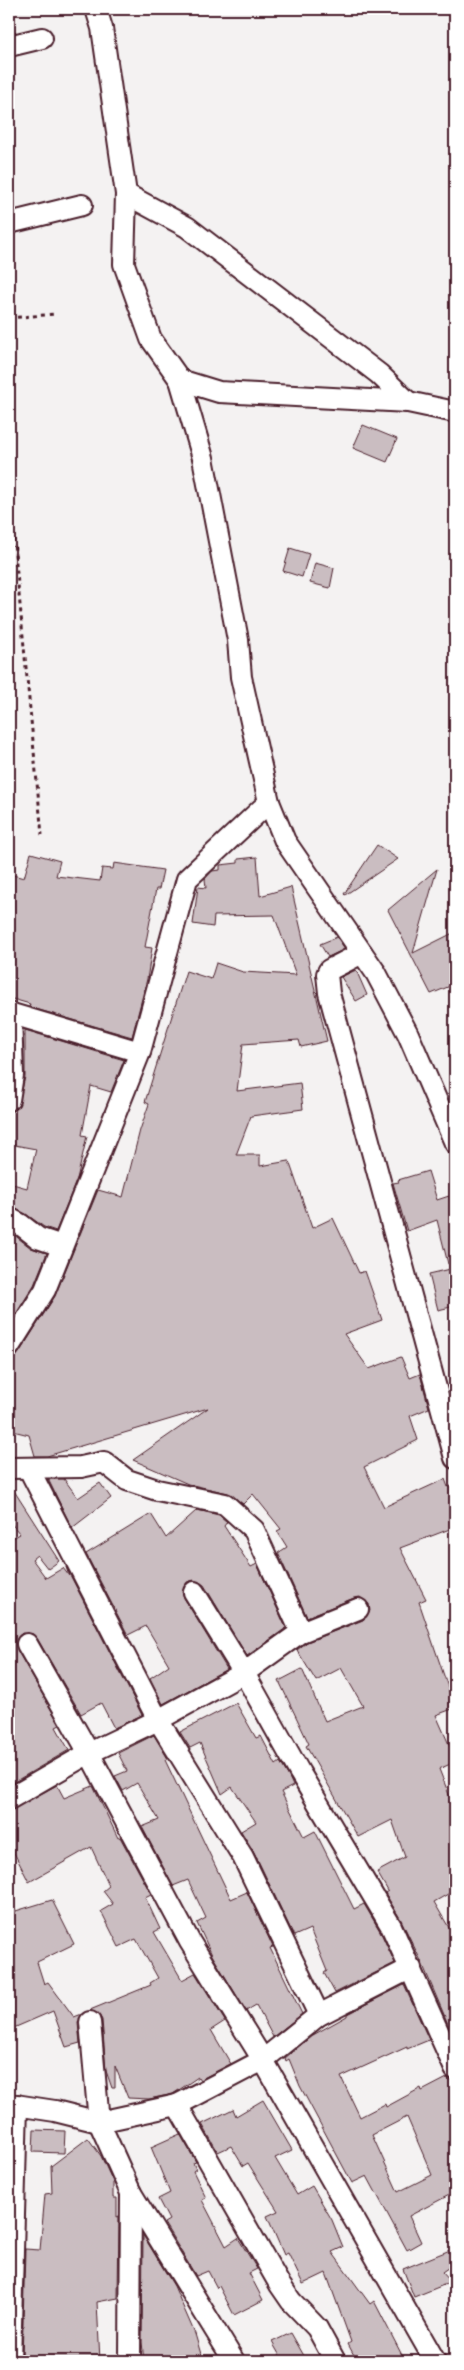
<svg xmlns="http://www.w3.org/2000/svg" width="464" height="2370" viewBox="0 0 464 2370" font-family="'Playpen Sans',sans-serif">
	<style>
		.building { fill: #cabdc1; stroke: #4a1f2b; fill-rule: evenodd }
		.lines { fill: none; stroke-linecap: round; stroke-linejoin: round }
		.street-casing { stroke: #4a1f2b; stroke-width: 24 }
		.path { stroke: #4a1f2b; stroke-width: 3; stroke-dasharray: 4 4; stroke-linecap: butt }
		.street { stroke: #fff; stroke-width: 20 }
	</style>
	<rect width="100%" height="100%" fill="#f4f2f2"/>
	<filter id="ink" filterUnits="userSpaceOnUse"><feTurbulence type="fractalNoise" baseFrequency=".02" numOctaves="2"/><feDisplacementMap in="SourceGraphic" scale="10" xChannelSelector="R" yChannelSelector="G"/><feConvolveMatrix kernelMatrix="1 2 1 2 8 2 1 2 1" color-interpolation-filters="sRGB"/></filter>
	<g filter="url(#ink)">
		<g class="building">
			<path d="M363 425 397 439 387 462 353 448Z"/>
			<path d="M290 548 309 554 302 577 283 571Z"/>
			<path d="M315 563 334 568 330 588 310 583Z"/>
			<path d="M377 845 398 859 345 895 344 894Z"/>
			<path d="M31 853 60 861 56 876 100 881 102 868 113 869 114 863 163 870 159 889H156L145 947 152 948 147 979 132 1037 29 1007 30 1004 9 998V874L24 878Z"/>
			<path d="M257 857 260 896 291 887 327 1041 301 1047 299 1040 243 1044 237 1091 300 1083 303 1109 251 1116 236 1155H260V1166L289 1161 312 1228 333 1218 359 1273 365 1271 379 1311 382 1320 344 1334 369 1369 401 1357 410 1378 420 1374 429 1408 410 1416 418 1440 364 1467 384 1507 445 1479 448 1487 455 1485V1527L400 1548 426 1599 419 1602 455 1708 436 1715 455 1758V1762L439 1769 455 1810V1890L434 1902 455 1938V2030L451 2031 422 1963 401 1920 385 1893 388 1891 377 1872 405 1857 392 1820 358 1837 306 1746 309 1744 279 1681 302 1669 325 1721 363 1706 341 1668 316 1681 297 1650 307 1642 363 1620 370 1611 369 1604 360 1597 354 1598 307 1617 278 1553 287 1547 277 1531 281 1529 253 1494 243 1504 228 1493 188 1484 133 1460 208 1408 47 1456H35L29 1435 9 1430V1359L19 1353 55 1296 98 1190 123 1197 140 1130 149 1104 145 1102 186 971 211 979 216 963 243 972 296 975 274 915 214 916 213 927 193 924 198 887 206 888 205 879 212 871 220 870V865L238 863V859Z"/>
			<path d="M437 869 413 953 455 932V984L431 994 388 910Z"/>
			<path d="M337 937 345 949 328 957 320 944Z"/>
			<path d="M356 970 367 995 356 1001 341 977Z"/>
			<path d="M25 1030 124 1060 111 1092 91 1086 82 1135 87 1136 77 1179 56 1231 44 1227 26 1214 9 1206V1183L27 1188 36 1149 9 1144V1112L18 1107 25 1077Z"/>
			<path d="M428 1171 437 1200 449 1196 455 1212V1263L448 1264 437 1220 407 1231 393 1183 399 1182 398 1180Z"/>
			<path d="M9 1231 31 1248 47 1253 34 1285 9 1325Z"/>
			<path d="M455 1268V1306L438 1310 429 1274Z"/>
			<path d="M48 1479H64L78 1498 100 1483 111 1498 72 1528Z"/>
			<path d="M9 1483 59 1561 48 1569 37 1555 32 1559 46 1578 63 1568 69 1576 66 1567 142 1715 114 1728 101 1703 81 1714 37 1638 33 1634 22 1633 17 1638V1650L60 1725 56 1727 69 1750 9 1785V1540L20 1534 9 1521Z"/>
			<path d="M197 1510 219 1515 227 1522 224 1526 251 1567 257 1564 286 1628 247 1656 204 1585 194 1580 187 1582 182 1592 184 1598 227 1669 163 1704 150 1678 169 1665 146 1626 128 1635 86 1554 151 1514 166 1538Z"/>
			<path d="M236 1703 256 1738 261 1736 276 1765 280 1762 289 1777 293 1786 281 1792 304 1837 315 1831 354 1909 364 1904 380 1931 395 1963 335 1993 324 1973 327 1971 310 1929 294 1936 254 1852 241 1831 256 1822 232 1787 222 1794 200 1743 190 1748 180 1732Z"/>
			<path d="M154 1735 168 1759 165 1760 231 1899 247 1892 273 1947 270 1948 302 2014 273 2037 256 2005 246 2011 212 1955 197 1923 206 1918 188 1880 173 1886 142 1827 159 1820 137 1783 123 1791 115 1776 127 1771 118 1753Z"/>
			<path d="M57 1785 64 1798 93 1786 118 1838 120 1837 151 1894 145 1897 160 1929 154 1932 182 1980 195 1973 225 2021 211 2030 231 2064 200 2080 198 2077 173 2094 149 2099 128 2098 115 2066V2088H112L106 2071 102 2020 99 2015 90 2010 151 1985 150 1983 158 1978 136 1939 119 1947 101 1911 113 1904 103 1891 109 1886 91 1847 29 1882 9 1843V1811Z"/>
			<path d="M52 1900 74 1944 37 1962 44 1984 48 1982 74 2017 82 2014 78 2023 80 2043 66 2047 53 2011 9 2030V1913Z"/>
			<path d="M404 1985 429 2040 407 2049V2047L341 2077 360 2117 385 2104 386 2107 421 2088 422 2091 447 2078 455 2081V2192L409 2216 421 2242 407 2250 367 2176 352 2183 300 2086 289 2059 286 2061 285 2058 313 2035 347 2016V2014ZM407 2117 432 2175 398 2192 372 2135Z"/>
			<path d="M263 2100 292 2150 275 2158 297 2195 312 2186 332 2220 343 2247 332 2252 370 2304 374 2301 405 2361H357L348 2344 351 2342 326 2273 303 2284 288 2253 284 2255 267 2216 278 2211 248 2163 243 2166 231 2146 218 2152 202 2124 233 2109 236 2116Z"/>
			<path d="M34 2130 65 2131 64 2153 33 2152Z"/>
			<path d="M180 2134 196 2162 193 2163 196 2169 193 2171 206 2198 202 2200 226 2246 238 2238 257 2269 249 2273 263 2300 234 2315 219 2286 217 2288 208 2271 196 2276 164 2223 169 2220 158 2199 170 2193 151 2147Z"/>
			<path d="M88 2138 101 2156 113 2182V2198H117V2217L119 2216 118 2298 97 2302 100 2361H22L25 2249 40 2250 45 2194 52 2193 51 2166Z"/>
			<path d="M143 2235 174 2286 195 2334 203 2361H144L142 2342Z"/>
			<path d="M455 2248V2263L442 2272 451 2282 414 2297 403 2269Z"/>
			<path d="M291 2333 307 2361H283L272 2342Z"/>
		</g>
		<g class="lines">
			<defs>
				<g id="street">
					<path d="M96 9 102 28 126 194 124 264 151 339 180 380 219 392 408 402 455 412"/>
					<path d="M9 46 42 38"/>
					<path d="M126 194 187 227 379 374 408 402"/>
					<path d="M9 223 82 205"/>
					<path d="M180 380 203 458 238 640 241 677 269 802 285 841 376 973 408 1034 455 1143"/>
					<path d="M362 953 329 970 327 974 329 993 455 1458"/>
					<path d="M9 1013 140 1052"/>
					<path d="M9 1100 13 1075 11 1014"/>
					<path d="M9 1218 20 1224 38 1238 62 1246"/>
					<path d="M9 1347 45 1290 140 1052 187 879 269 802"/>
					<path d="M9 1468 81 1467 104 1462 127 1480 157 1490 225 1504 254 1530 301 1632"/>
					<path d="M29 1469 158 1720 243 1857 319 2015"/>
					<path d="M194 1592 244 1673 300 1773 391 1926 455 2069"/>
					<path d="M27 1644 89 1753 190 1942 263 2060 435 2361"/>
					<path d="M9 1799 89 1753 158 1720 244 1673 301 1632 358 1609"/>
					<path d="M90 2022 99 2122 131 2193 234 2361"/>
					<path d="M9 2104 55 2111 99 2122 177 2105 263 2060 319 2015 411 1968"/>
					<path d="M177 2105 280 2285 291 2301 317 2328 335 2361"/>
					<path d="M10 2361 17 2105"/>
					<path d="M130 2361 131 2193"/>
				</g>
			</defs>
			<use href="#street" class="street-casing"/>
			<g class="path">
				<path d="M9 318 56 314"/>
				<path d="M9 490 42 835"/>
			</g>
			<use href="#street" class="street"/>
		</g>
	</g>
	<rect width="464" height="2370" fill="none" stroke="#fff" stroke-width="30"/>
	<rect x="15" y="15" width="434" height="2340" fill="none" stroke="#4a1f2b" stroke-width="2" filter="url(#ink)"/>
</svg>
